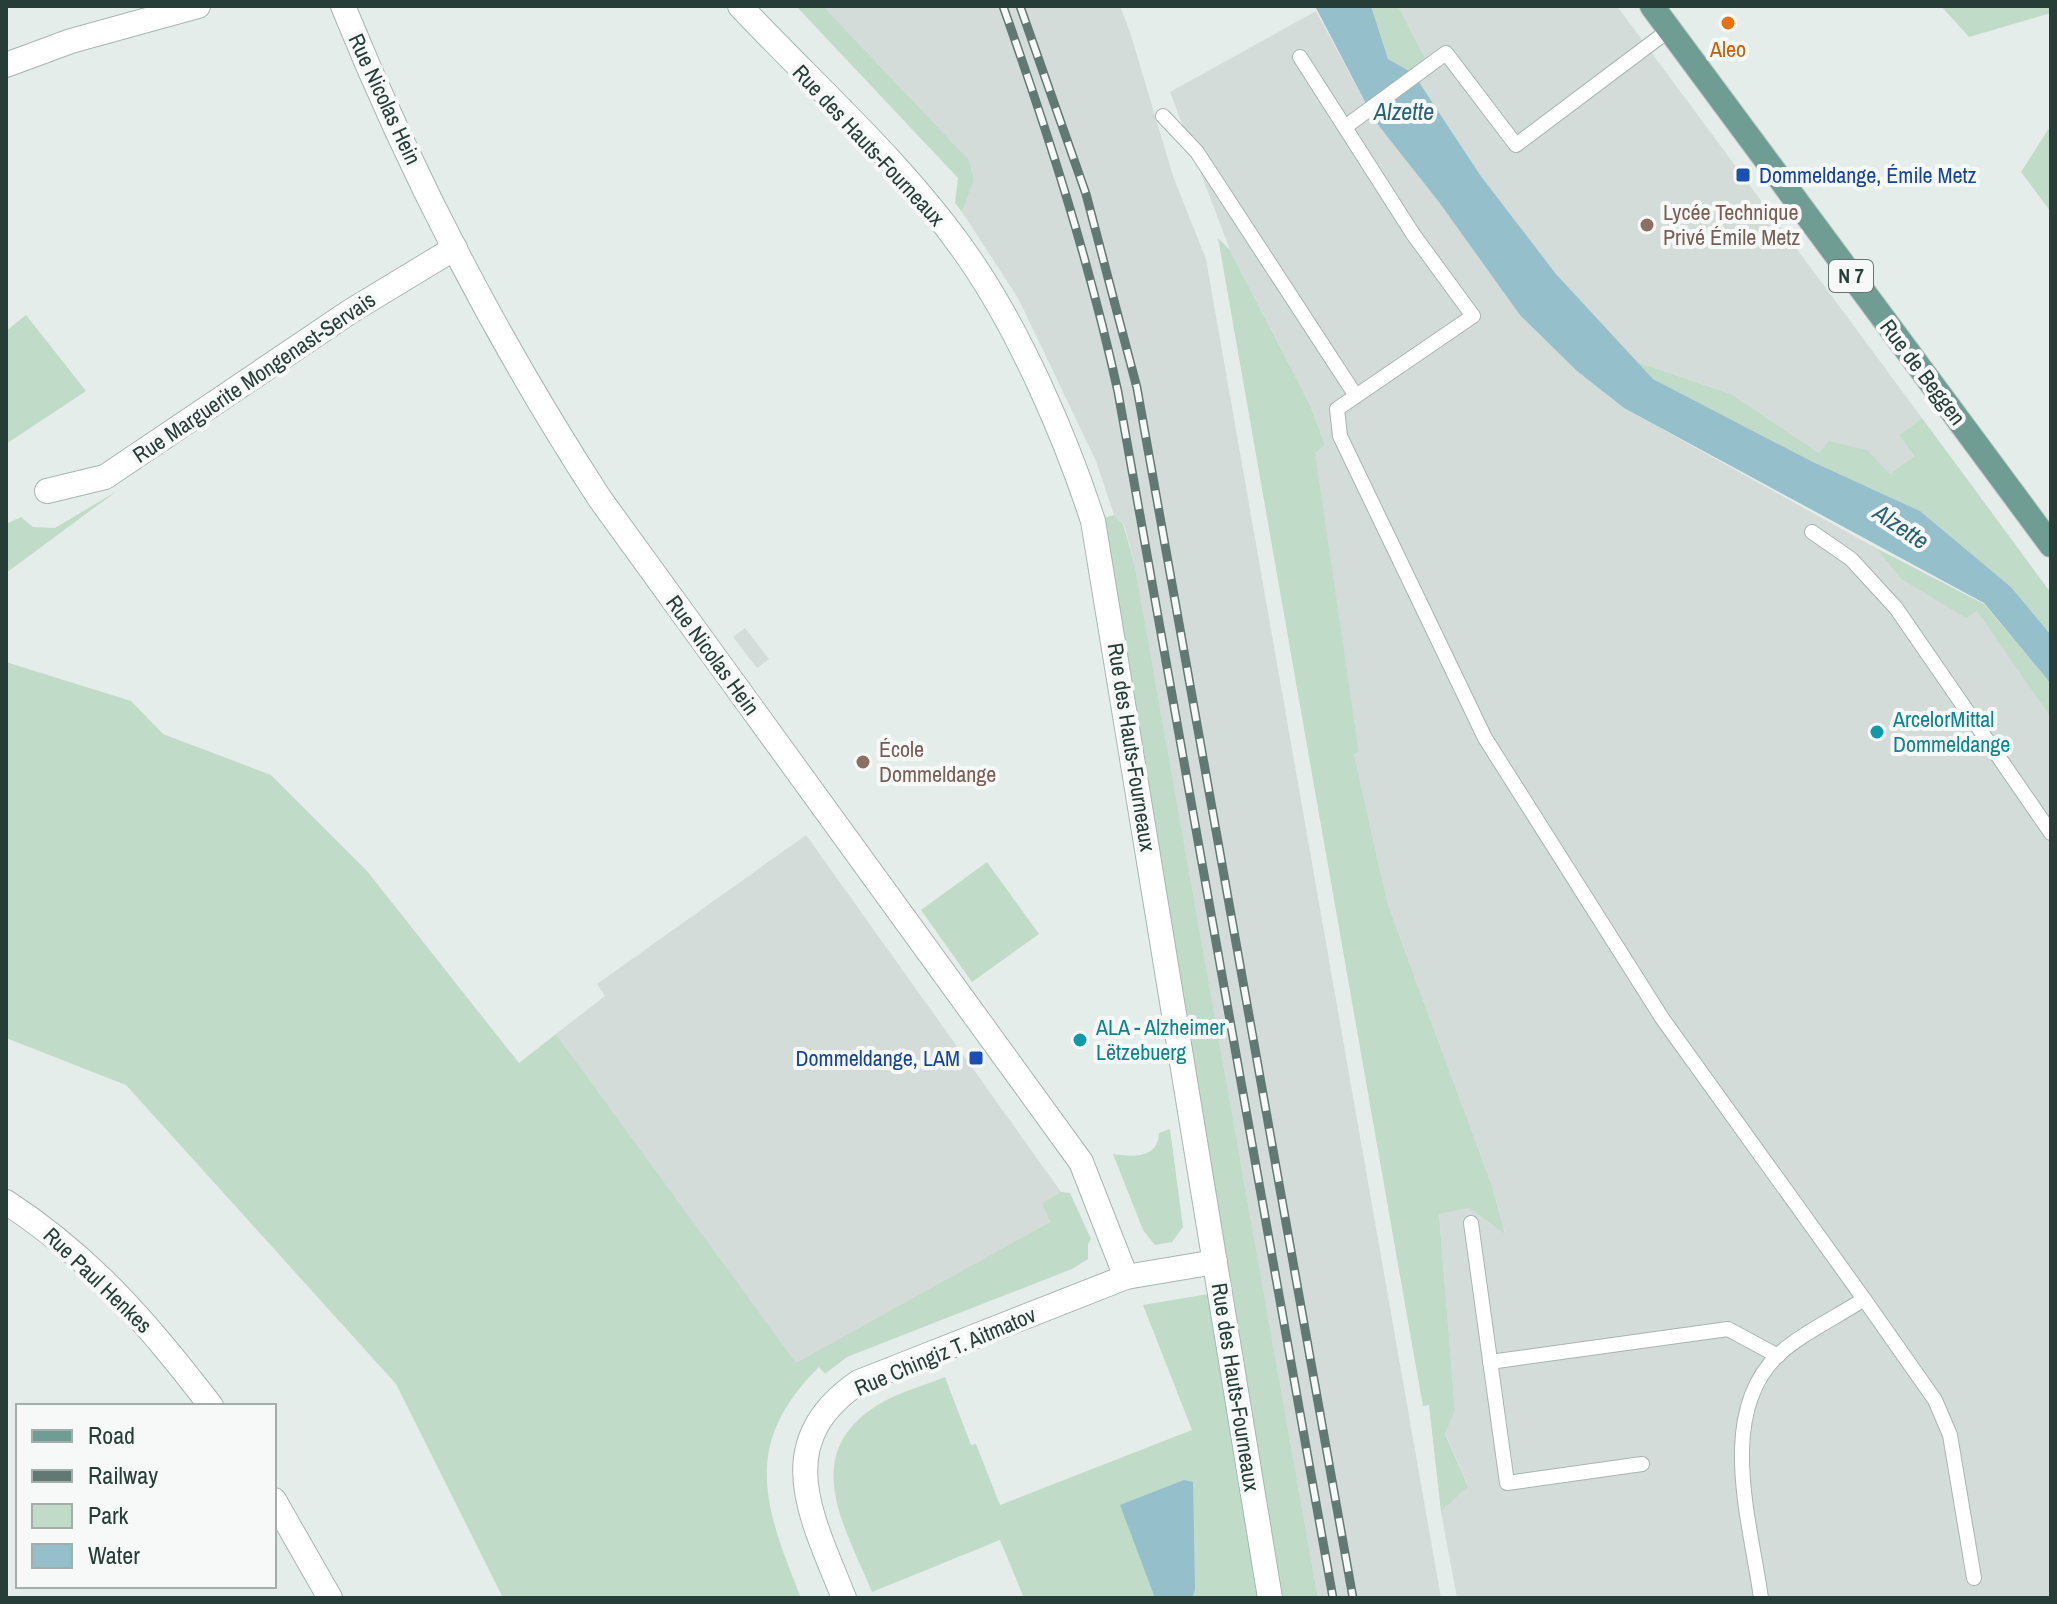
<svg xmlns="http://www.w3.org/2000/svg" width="2057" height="1604" viewBox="0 0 2057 1604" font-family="'Archivo Narrow',sans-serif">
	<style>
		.built { fill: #d4dcd9 }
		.green { fill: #c1dbc9 }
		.water { fill: #94bfcb }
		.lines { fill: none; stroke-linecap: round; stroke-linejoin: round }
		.lane-casing { stroke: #a8b5b1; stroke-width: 16 }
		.street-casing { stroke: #a8b5b1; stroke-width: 26 }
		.secondary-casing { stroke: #a5b7b2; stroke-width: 26 }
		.primary-casing { stroke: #c2c9c7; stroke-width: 26 }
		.lane { stroke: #fff; stroke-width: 14 }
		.street { stroke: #fff; stroke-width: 24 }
		.secondary { stroke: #fff; stroke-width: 24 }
		.primary { stroke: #6f9d94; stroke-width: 24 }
		.rail-casing { stroke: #617873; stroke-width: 9 }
		.rail { stroke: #f6f9f8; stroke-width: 6; stroke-dasharray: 18; stroke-linecap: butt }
		.food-dot { fill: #e8710a; stroke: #f6f9f8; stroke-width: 3 }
		.transit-dot { fill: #1a4fb4; stroke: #f6f9f8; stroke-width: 3 }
		.education-dot { fill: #8d6e63; stroke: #f6f9f8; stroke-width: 3 }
		.culture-dot { fill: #0f9aa8; stroke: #f6f9f8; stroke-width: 3 }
		.labels { text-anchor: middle; stroke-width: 8; stroke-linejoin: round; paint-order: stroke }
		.shield { fill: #f6f9f8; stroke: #647572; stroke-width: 2 }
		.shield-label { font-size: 20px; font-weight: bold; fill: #263d38 }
		.food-label { font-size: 22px; fill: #c56008; stroke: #f6f9f8 }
		.street-label { font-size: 22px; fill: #263d38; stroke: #f6f9f8 }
		.transit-label { font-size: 22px; fill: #164399; stroke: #f6f9f8; text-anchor: start }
		.education-label { font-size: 22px; fill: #785e54; stroke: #f6f9f8; text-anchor: start }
		.culture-label { font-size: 22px; fill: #0d838f; stroke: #f6f9f8; text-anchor: start }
		.water-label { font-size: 24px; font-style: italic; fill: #276172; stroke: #f6f9f8 }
	</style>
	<rect width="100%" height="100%" fill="#e5edea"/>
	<g class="built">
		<path d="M823 6H1120L1130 32 1173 176 1206 259 1441 1598H1318L1135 566 1124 524 1114 515 1096 461 1018 298 962 212 974 180 969 160Z"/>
		<path d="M1398 6H1617L1922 418 1899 435 1914 456 1890 474 1819 453 1731 394 1637 362 1556 274 1479 175 1413 73 1427 62Z"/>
		<path d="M1316 11 1375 121 1577 371 1624 408 1876 548 1900 578 1977 610 2051 718V1598H1457L1441 1512 1468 1485 1445 1433 1455 1410 1439 1213 1469 1208 1505 1233 1492 1186 1388 905 1354 754 1359 752 1314 453 1325 445 1311 407 1230 250 1170 92Z"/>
		<path d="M745 628 769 659 757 668 733 637Z"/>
		<path d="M806 835 1061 1192 1042 1203 1050 1222 796 1364 556 1034 605 996 597 984Z"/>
	</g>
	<g class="green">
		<path d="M796 6H823L969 160 974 180 962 212 955 203 958 178Z"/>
		<path d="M1371 6H1398L1427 62 1413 73 1388 59Z"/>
		<path d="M1941 6H2051V13L1969 37Z"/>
		<path d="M2051 125V212L2021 172Z"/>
		<path d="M1218 238 1230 250 1311 407 1325 445 1315 453 1359 752 1354 754 1388 905 1492 1186 1505 1234 1469 1208 1439 1214 1455 1410 1445 1434 1468 1486 1441 1512 1429 1405 1423 1406 1416 1367Z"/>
		<path d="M26 315 86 391 6 444V331Z"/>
		<path d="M1637 362 1731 394 1819 453 1829 441 1867 450 1890 474 1914 456 1899 435 1922 418 2051 593V635L2011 587 1920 511 1813 462 1653 379Z"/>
		<path d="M117 491 6 573V524L21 517 33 527 55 528Z"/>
		<path d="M1114 515 1123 524 1135 566 1318 1598H1024L1000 1540 872 1592C845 1526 799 1456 876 1406 896 1393 923 1386 945 1377L971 1445 976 1444 1000 1505 1192 1430 1143 1305 1220 1292 1093 521Z"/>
		<path d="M1876 548 1984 604 2051 684V718L1977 611 1966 618 1900 578Z"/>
		<path d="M6 662 131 701 163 734 271 775 367 871 519 1063 556 1034 796 1363 1050 1222 1042 1203 1061 1192 1070 1193 1091 1239 1088 1244V1259L1072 1269 847 1357 825 1374 819 1367C740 1445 765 1507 801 1598H503L396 1384 126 1085 6 1038Z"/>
		<path d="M987 862 1039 934 972 982 921 910Z"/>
		<path d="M1170 1129 1183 1227 1172 1242 1155 1245 1143 1230 1113 1154C1133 1157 1158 1159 1159 1133Z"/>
	</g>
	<g class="water">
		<path d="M1315 6H1371L1388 59 1413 73 1480 175 1556 274 1653 379 1813 462 1920 511 2011 587 2051 635V684L1984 603 1624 408 1577 371 1520 315 1439 202 1375 121Z"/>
		<path d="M1184 1480 1193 1482 1195 1590 1192 1598H1155L1120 1505Z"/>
	</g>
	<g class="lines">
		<defs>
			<g id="lane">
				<path d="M1163 116 1197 152 1356 396 1473 316 1413 234 1300 57"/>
				<path d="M1345 127 1446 53 1516 145 1669 30"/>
				<path d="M1356 396 1337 409 1340 436 1485 738 1662 1018 1864 1299C1837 1317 1800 1334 1777 1356 1716 1416 1751 1524 1761 1598"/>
				<path d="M1812 532 1851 559 1896 608 2051 833"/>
				<path d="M1471 1223 1507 1483 1642 1464"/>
				<path d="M1864 1299 1935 1400 1950 1435 1974 1578"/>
				<path d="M1490 1362 1728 1329 1778 1356"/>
			</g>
			<g id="street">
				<path d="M343 6C412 176 500 345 600 499L1081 1162 1126 1277"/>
				<path d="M6 65 71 41 198 6"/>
				<path d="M47 491 105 477 351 311 455 248"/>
				<path d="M6 1202C92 1258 150 1326 211 1406"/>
				<path d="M274 1500 330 1598"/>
				<path d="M844 1598C812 1517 769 1443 859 1382L1126 1277 1215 1262"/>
			</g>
			<path id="secondary" d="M740 6C817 88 905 165 969 258 1020 332 1065 435 1093 521L1270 1598"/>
			<path id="primary" d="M1652 6 2051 545"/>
		</defs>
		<use href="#lane" class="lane-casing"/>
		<use href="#street" class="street-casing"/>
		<use href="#secondary" class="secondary-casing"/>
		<use href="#primary" class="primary-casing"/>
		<use href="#lane" class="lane"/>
		<use href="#street" class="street"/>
		<use href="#secondary" class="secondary"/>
		<use href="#primary" class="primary"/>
		<defs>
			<g id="rail">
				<path d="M1003 6C1048 133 1089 260 1118 392L1333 1598"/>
				<path d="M1020 6 1086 194 1137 388 1353 1598"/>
			</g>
		</defs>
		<use href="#rail" class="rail-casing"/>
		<use href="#rail" class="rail"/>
	</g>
	<circle class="food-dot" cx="1728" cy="23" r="8"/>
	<g class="transit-dot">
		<rect x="1735" y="167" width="16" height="16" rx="4"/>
		<rect x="968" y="1050" width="16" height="16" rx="4"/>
	</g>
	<g class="education-dot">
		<circle cx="1647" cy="225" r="8"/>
		<circle cx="863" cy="762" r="8"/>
	</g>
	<g class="culture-dot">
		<circle cx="1877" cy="732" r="8"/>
		<circle cx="1080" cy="1040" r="8"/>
	</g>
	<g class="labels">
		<rect class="shield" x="1829" y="260" width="44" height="32" rx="6"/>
		<g class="shield-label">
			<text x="1851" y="283">N 7</text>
		</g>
		<g class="food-label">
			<text x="1728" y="57">Aleo</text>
		</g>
		<g class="street-label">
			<text transform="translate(385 99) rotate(65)" y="8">Rue Nicolas Hein</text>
			<text transform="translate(869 145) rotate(47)" y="8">Rue des Hauts-Fourneaux</text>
			<text transform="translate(1923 372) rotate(53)" y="8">Rue de Beggen</text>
			<text transform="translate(254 377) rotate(-34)" y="8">Rue Marguerite Mongenast-Servais</text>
			<text transform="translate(713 655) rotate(54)" y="8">Rue Nicolas Hein</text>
			<text transform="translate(1132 747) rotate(81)" y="8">Rue des Hauts-Fourneaux</text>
			<text transform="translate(98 1280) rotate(44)" y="8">Rue Paul Henkes</text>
			<text transform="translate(945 1351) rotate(-23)" y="8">Rue Chingiz T. Aitmatov</text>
			<text transform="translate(1236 1387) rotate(81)" y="8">Rue des Hauts-Fourneaux</text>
		</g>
		<g class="transit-label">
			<text x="1759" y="183">Dommeldange, Émile Metz</text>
			<text x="960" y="1066" text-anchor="end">Dommeldange, LAM</text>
		</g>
		<g class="education-label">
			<text x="1663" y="220">Lycée Technique<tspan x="1663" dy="25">Privé Émile Metz</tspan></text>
			<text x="879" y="757">École<tspan x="879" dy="25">Dommeldange</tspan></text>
		</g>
		<g class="culture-label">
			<text x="1893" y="727">ArcelorMittal<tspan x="1893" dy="25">Dommeldange</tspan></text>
			<text x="1096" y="1035">ALA - Alzheimer<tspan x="1096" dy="25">Lëtzebuerg</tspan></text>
		</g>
		<g class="water-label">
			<text x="1404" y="120">Alzette</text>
			<text transform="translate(1901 527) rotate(34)" y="8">Alzette</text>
		</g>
	</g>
	<rect width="2057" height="1604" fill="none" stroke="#263d38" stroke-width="16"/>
	<rect x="16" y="1404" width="260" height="184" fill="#f6f9f8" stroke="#a3aeab" stroke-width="2"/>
	<rect x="32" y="1430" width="40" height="12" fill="#6f9d94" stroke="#a3aeab" stroke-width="2"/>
	<text x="88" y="1444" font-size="24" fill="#263d38">Road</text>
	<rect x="32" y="1470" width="40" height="12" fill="#617873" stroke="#a3aeab" stroke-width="2"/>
	<text x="88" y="1484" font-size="24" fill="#263d38">Railway</text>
	<rect x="32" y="1504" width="40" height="24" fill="#c1dbc9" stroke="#a3aeab" stroke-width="2"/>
	<text x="88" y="1524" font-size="24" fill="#263d38">Park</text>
	<rect x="32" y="1544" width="40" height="24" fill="#94bfcb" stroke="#a3aeab" stroke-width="2"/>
	<text x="88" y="1564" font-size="24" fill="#263d38">Water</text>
</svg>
